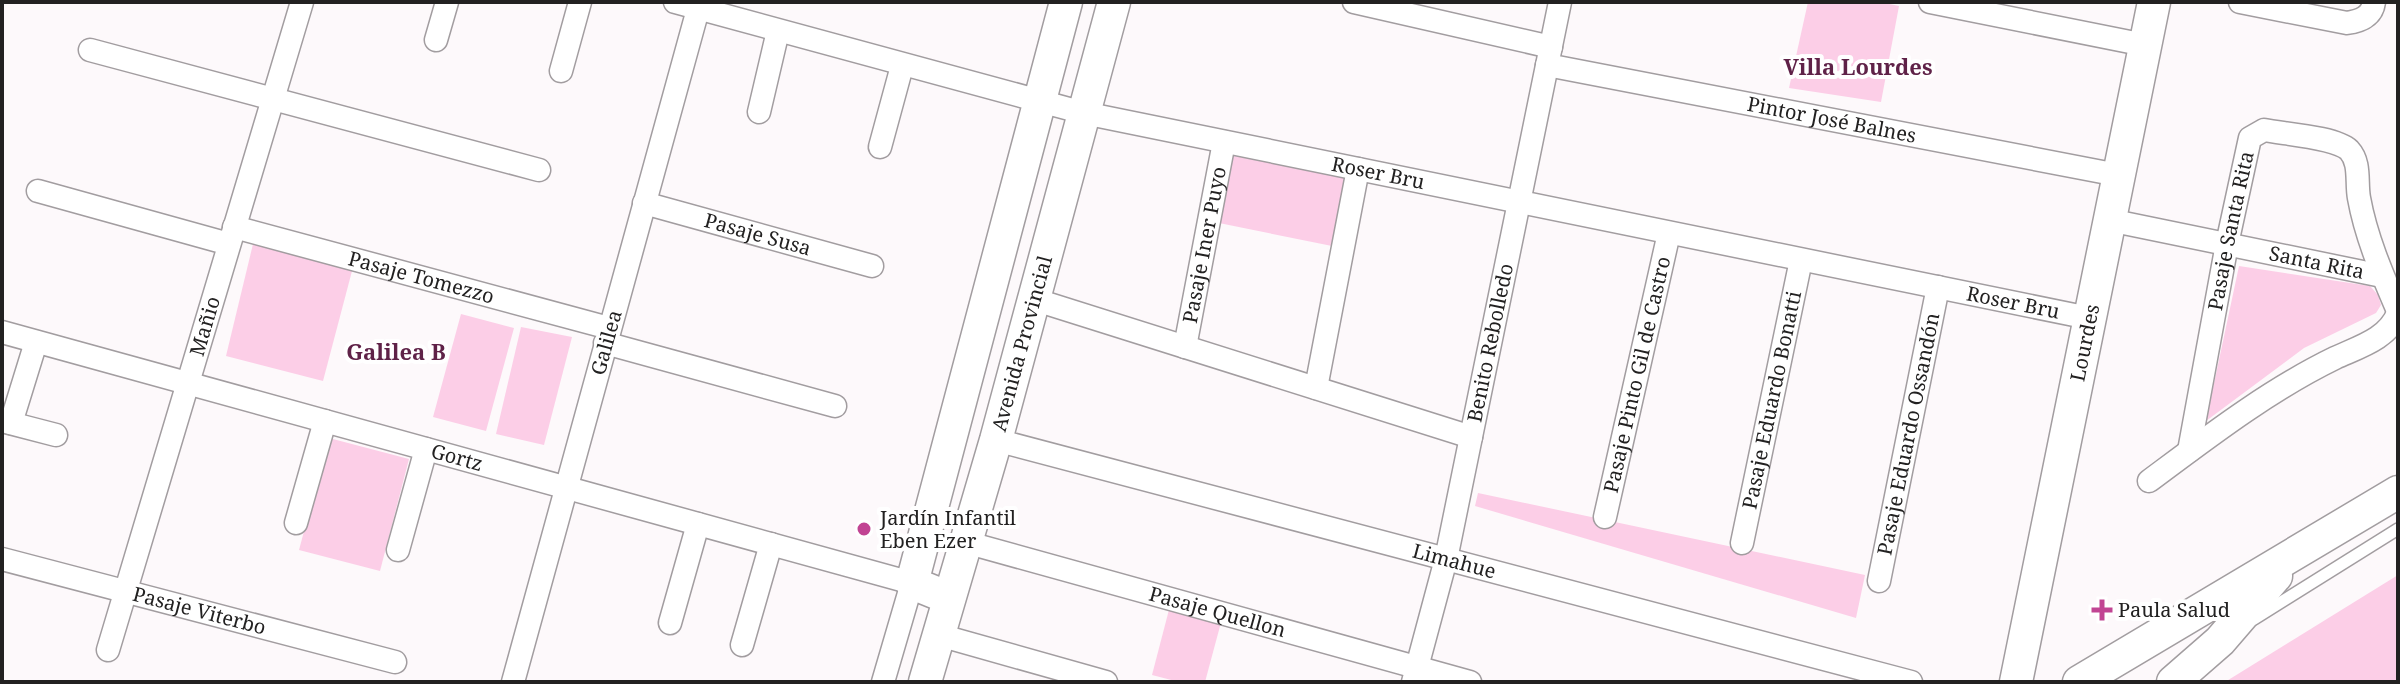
<svg xmlns="http://www.w3.org/2000/svg" width="2400" height="684" viewBox="0 0 2400 684" font-family="'Noto Serif',serif">
	<style>
		.green { fill: #fccee7 }
		.lines { fill: none; stroke-linecap: round; stroke-linejoin: round }
		.lane-casing { stroke: #a29da0; stroke-width: 14 }
		.street-casing { stroke: #a29da0; stroke-width: 25 }
		.secondary-casing { stroke: #a29da0; stroke-width: 35 }
		.lane { stroke: #fff; stroke-width: 11 }
		.street { stroke: #fff; stroke-width: 22 }
		.secondary { stroke: #fff; stroke-width: 32 }
		.poi-dot { fill: #c14493; stroke: #fff; stroke-width: 3 }
		.labels { text-anchor: middle; stroke-width: 8; stroke-linejoin: round; paint-order: stroke }
		.street-label { font-size: 20px; fill: #222121; stroke: #fff }
		.poi-label { font-size: 20px; fill: #222121; stroke: #fff; text-anchor: start }
		.neighbourhood-label { font-size: 22px; font-weight: bold; fill: #5f2248; stroke: #fff }
	</style>
	<rect width="100%" height="100%" fill="#fdf9fb"/>
	<g class="green">
		<path d="M1808 2H1880L1899 6 1881 102 1789 88Z"/>
		<path d="M1229 155 1347 176 1332 246 1219 223Z"/>
		<path d="M253 244 352 271 323 381 226 356Z"/>
		<path d="M2239 266 2370 286 2378 295 2381 305 2376 313 2304 348 2206 421Z"/>
		<path d="M461 314 514 328 486 431 433 417Z"/>
		<path d="M521 327 572 337 544 445 496 434Z"/>
		<path d="M329 438 409 459 380 571 299 550Z"/>
		<path d="M1478 493 1865 575 1856 618 1475 506Z"/>
		<path d="M2398 575V682H2225Z"/>
		<path d="M1171 602 1223 615 1205 682H1179L1152 675Z"/>
	</g>
	<g class="lines">
		<defs>
			<path id="lane" d="M2254 619 2398 529"/>
			<g id="street">
				<path id="s1" d="M675 2 1084 113 2089 318"/>
				<path d="M1354 2 1551 47"/>
				<path d="M1930 2 2145 45"/>
				<path d="M2240 2 2347 23C2360 21 2372 17 2374 2"/>
				<path d="M436 40 447 2"/>
				<path d="M90 50 539 170"/>
				<path id="s2" d="M1547 65 2118 175"/>
				<path d="M561 71 580 2"/>
				<path d="M759 112 778 31"/>
				<path d="M880 147 902 66"/>
				<path d="M38 191 229 244"/>
				<path id="s3" d="M644 203 872 266"/>
				<path id="s4" d="M2109 220 2382 276"/>
				<path id="s5" d="M234 227 609 328"/>
				<path d="M1033 299 1471 437"/>
				<path id="s6" d="M2 332 912 583 883 682"/>
				<path d="M605 343 835 406"/>
				<path id="s7" d="M1185 347 1224 142"/>
				<path d="M1316 388 1358 169"/>
				<path d="M2 421 56 435"/>
				<path d="M11 423 36 342"/>
				<path id="s8" d="M996 440 1911 682"/>
				<path id="s9" d="M2189 451 2227 244 2250 138 2264 130C2284 134 2335 137 2349 150 2361 163 2356 182 2359 198 2366 237 2382 274 2398 311"/>
				<path d="M2149 481C2208 437 2269 390 2335 358 2359 347 2388 339 2398 313"/>
				<path id="s10" d="M1605 517 1669 233"/>
				<path d="M296 523 325 421"/>
				<path id="s11" d="M965 542 1470 682"/>
				<path id="s12" d="M1742 543 1801 260"/>
				<path d="M398 550 426 449"/>
				<path id="s13" d="M2 559 395 662"/>
				<path id="s14" d="M1879 581 1938 287"/>
				<path d="M670 623 698 524"/>
				<path d="M939 635 1106 682"/>
				<path d="M742 645 771 544"/>
				<path id="s15" d="M108 650 302 2"/>
				<path id="s16" d="M513 682 700 2"/>
				<path id="s17" d="M1413 682 1446 559 1560 2"/>
			</g>
			<g id="secondary">
				<path d="M949 598 912 583 1066 2"/>
				<path id="s18" d="M925 682 996 440 1114 2"/>
				<path id="s19" d="M2016 682 2154 2"/>
				<path d="M2079 682 2398 492"/>
				<path d="M2173 682 2220 641 2276 576"/>
			</g>
		</defs>
		<use href="#lane" class="lane-casing"/>
		<use href="#street" class="street-casing"/>
		<use href="#secondary" class="secondary-casing"/>
		<use href="#lane" class="lane"/>
		<use href="#street" class="street"/>
		<use href="#secondary" class="secondary"/>
	</g>
	<g class="poi-dot">
		<circle cx="864" cy="529" r="8"/>
		<path d="M2098 598h8v8h8v8h-8v8h-8v-8h-8v-8h8z"/>
	</g>
	<g class="labels">
		<g class="street-label">
			<text dy="7" stroke="none"><textPath href="#s2" startOffset="290">Pintor José Balnes</textPath></text>
			<text dy="7" stroke="none"><textPath href="#s1" startOffset="724">Roser Bru</textPath></text>
			<text dy="7" stroke="none"><textPath href="#s9" startOffset="224">Pasaje Santa Rita</textPath></text>
			<text dy="7" stroke="none"><textPath href="#s3" startOffset="118">Pasaje Susa</textPath></text>
			<text dy="7" stroke="none"><textPath href="#s7" startOffset="104">Pasaje Iner Puyo</textPath></text>
			<text dy="7" stroke="none"><textPath href="#s4" startOffset="212">Santa Rita</textPath></text>
			<text dy="7" stroke="none"><textPath href="#s5" startOffset="194">Pasaje Tomezzo</textPath></text>
			<text dy="7" stroke="none"><textPath href="#s1" startOffset="1372">Roser Bru</textPath></text>
			<text dy="7" stroke="none"><textPath href="#s15" startOffset="338">Mañio</textPath></text>
			<text dy="7" stroke="none"><textPath href="#s16" startOffset="352">Galilea</textPath></text>
			<text dy="7" stroke="none"><textPath href="#s19" startOffset="346">Lourdes</textPath></text>
			<text dy="7" stroke="none"><textPath href="#s18" startOffset="352">Avenida Provincial</textPath></text>
			<text dy="7" stroke="none"><textPath href="#s17" startOffset="348">Benito Rebolledo</textPath></text>
			<text dy="7" stroke="none"><textPath href="#s10" startOffset="146">Pasaje Pinto Gil de Castro</textPath></text>
			<text dy="7" stroke="none"><textPath href="#s12" startOffset="146">Pasaje Eduardo Bonatti</textPath></text>
			<text dy="7" stroke="none"><textPath href="#s14" startOffset="150">Pasaje Eduardo Ossandón</textPath></text>
			<text dy="7" stroke="none"><textPath href="#s6" startOffset="472">Gortz</textPath></text>
			<text dy="7" stroke="none"><textPath href="#s8" startOffset="474">Limahue</textPath></text>
			<text dy="7" stroke="none"><textPath href="#s13" startOffset="204">Pasaje Viterbo</textPath></text>
			<text dy="7" stroke="none"><textPath href="#s11" startOffset="262">Pasaje Quellon</textPath></text>
		</g>
		<g class="poi-label">
			<text x="880" y="525">Jardín Infantil<tspan x="880" dy="23">Eben Ezer</tspan></text>
			<text x="2118" y="617">Paula Salud</text>
		</g>
		<g class="neighbourhood-label">
			<text x="1858" y="75">Villa Lourdes</text>
			<text x="396" y="360">Galilea B</text>
		</g>
	</g>
	<rect width="2400" height="684" fill="none" stroke="#222121" stroke-width="8"/>
</svg>
